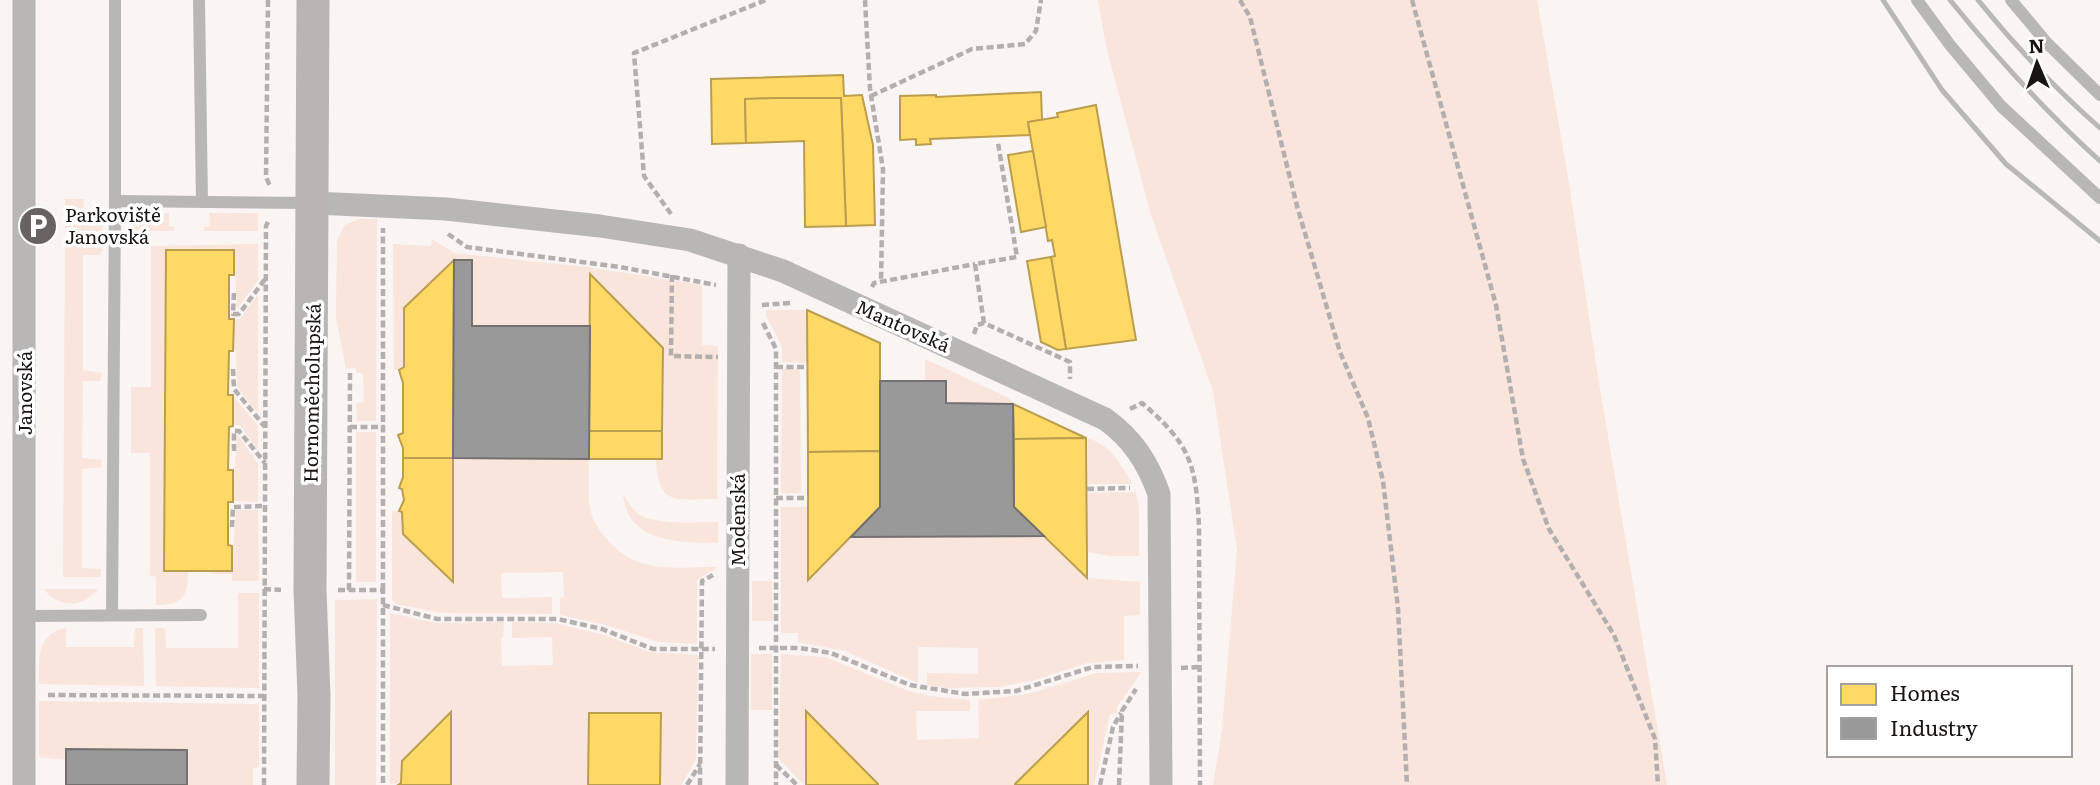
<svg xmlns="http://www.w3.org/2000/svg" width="2100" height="785" viewBox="0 0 2100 785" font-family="Literata,serif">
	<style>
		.green { fill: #f9e5db }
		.homes { fill: #ffd966; stroke: #ba9e4d; stroke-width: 2 }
		.industry { fill: #999; stroke: #737170; stroke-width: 2 }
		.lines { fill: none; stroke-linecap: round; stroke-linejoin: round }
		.path { stroke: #b3afaf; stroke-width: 4.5; stroke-dasharray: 7 3.5; stroke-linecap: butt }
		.lane { stroke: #b9b6b6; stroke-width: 12 }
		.street { stroke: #b9b6b6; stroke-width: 23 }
		.secondary { stroke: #b9b5b5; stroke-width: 33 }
		.rail { stroke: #bab8b6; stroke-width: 5 }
		.labels { text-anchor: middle; stroke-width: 7; stroke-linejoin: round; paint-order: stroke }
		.poi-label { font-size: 19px; fill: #191512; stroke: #fff; text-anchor: start }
		.street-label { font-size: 19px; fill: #191512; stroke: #fff }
	</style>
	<rect width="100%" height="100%" fill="#faf4f2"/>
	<g class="green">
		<path d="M1098 0H1537L1568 177 1599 383 1667 785H1213L1222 730 1237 550 1213 391 1151 215 1106 46Z"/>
		<path d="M65 199H84L83 219 102 222 103 232 65 233Z"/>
		<path d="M152 213H169V226L174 227V231H127C129 219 140 215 152 213Z"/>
		<path d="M209 213H258V231H204V227L210 226Z"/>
		<path d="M358 219H377L376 421H357L356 403 364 402 363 373H356V368L346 369 336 317 337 240 345 225Z"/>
		<path d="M432 239 454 253 588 267 702 285V345L718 346 717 499C678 499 658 508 656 460L662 459 590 275V326H472V260H454L404 308V367L394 370 393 244 431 246Z"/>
		<path d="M65 244 103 245 101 255H83V370L102 373 100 381H83L82 458 102 460 101 467 82 469V568L101 569V577H63Z"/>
		<path d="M258 244V280L237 309 234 250H166L164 570 188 571C188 596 183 605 156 605V577L150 575V453H131V387H151V246Z"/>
		<path d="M258 294V413L237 387 236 350H233V320L240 319Z"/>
		<path d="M766 310H807L808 363 782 362V346L766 316Z"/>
		<path d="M925 359 1009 398 1013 404 946 403V381L925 382Z"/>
		<path d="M782 369H800L801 493H781Z"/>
		<path d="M233 396 258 426V451L240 425H233Z"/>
		<rect x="356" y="432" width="20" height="150"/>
		<path d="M237 434 258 464V502L233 501Z"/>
		<path d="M1088 438C1110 445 1121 464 1132 484H1088Z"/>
		<path d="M453 458 589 459C589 473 588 488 589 502 590 515 596 526 604 536 635 575 673 567 718 567L697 580V644L658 642 603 624 560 615V598L564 597 563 572 501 573 502 598 552 597V614L442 613 396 604 392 599V511L402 512 403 534 453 581Z"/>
		<path d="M1136 492 1139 509V556H1110L1088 552V493Z"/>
		<path d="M623 494C627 500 631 507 636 512 652 526 697 522 718 522V543C681 542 627 544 623 494Z"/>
		<path d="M781 507H808L809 579 851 537 1044 536 1087 578 1140 582V615L1124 616V660L1087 663 1032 681 998 687 947 688 927 685V673L978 674V648L918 647V683L845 651 798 642V633H781Z"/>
		<path d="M236 510H258L259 581H232V574H212V571H232Z"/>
		<path d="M752 581H772L773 621H752Z"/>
		<path d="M44 589H98C83 608 59 609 44 589Z"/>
		<path d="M238 593H259V688L156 686 155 628H165L166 648H238Z"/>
		<path d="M377 599 376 785H335V600Z"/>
		<path d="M390 613 437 623 504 622 503 637 501 638 502 666 553 665 552 637 512 638V622L553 623 601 634 650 652 698 655 696 759 681 785H660L661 713H589L588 785H451V713L402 761 401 783 390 784Z"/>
		<path d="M66 628V647H134L135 628H143L144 686 39 684C39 659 36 634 66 628Z"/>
		<rect x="751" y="654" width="21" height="56"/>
		<path d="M781 654 825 657 909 691 930 696 970 700V711H916L917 740 979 738 978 700 1028 694 1096 673 1140 672V674L1117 707V713L1110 714 1095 782 1093 785H1088V712L1015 785H878L807 711 804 785 779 759Z"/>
		<path d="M39 701 259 704V767L253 768V785H187L66 750V760L39 757Z"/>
	</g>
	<g class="homes">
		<path d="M843 75 844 96 862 95 873 145 875 225 846 226 841 98 745 99 746 143 712 144 711 79Z"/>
		<path d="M1041 92 1042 120 1028 122 1030 135 930 139 931 144 916 145V139L900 140V96L936 95V97Z"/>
		<path d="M775 98H841L846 226 805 227 804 141 746 143 745 99Z"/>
		<path d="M1096 105 1136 340 1066 349 1051 257 1055 256 1052 240 1048 241 1028 122 1058 117 1057 113Z"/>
		<path d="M1033 151 1046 227 1021 232 1008 155Z"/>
		<path d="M166 250H234V275H229V319H234L233 351H229L228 395H233V426L229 427 228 470H233V502H228V545L232 546V571H164Z"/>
		<path d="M1051 257 1066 349 1058 350 1041 342 1027 261Z"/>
		<path d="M454 260 453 458H403V448L398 435 403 433V383L399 370 404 367V308Z"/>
		<path d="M590 274 663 348 662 431H589Z"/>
		<path d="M807 310 880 343V451L808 452Z"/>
		<path d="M1013 404 1086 438 1014 439Z"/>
		<rect x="589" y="431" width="73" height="28"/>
		<path d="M1086 438 1087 559V578L1014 507V439Z"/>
		<path d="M880 451V507L808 580V452Z"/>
		<path d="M403 458H453V582L403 534 402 512 399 511 404 500 402 489 399 488 403 477Z"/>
		<path d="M806 711 878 784V785H806Z"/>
		<path d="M451 712V785H398L401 783 402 761Z"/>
		<path d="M1088 712V785H1015V784Z"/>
		<path d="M589 713H661L660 785H588Z"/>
	</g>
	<g class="industry">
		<path d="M454 260H472V326H590L589 459 453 458Z"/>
		<path d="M880 381H946V403L1013 404 1014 507 1044 536 851 537 880 507Z"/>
		<path d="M66 749 187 750V785H66Z"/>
	</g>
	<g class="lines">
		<g class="path">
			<path d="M268 0 266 177 270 186"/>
			<path d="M865 0 870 89 883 169 881 282"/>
			<path d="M1240 0 1250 17 1297 206 1340 352 1368 418 1383 481 1398 608 1407 785"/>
			<path d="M1412 0 1496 305 1523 459 1549 529 1614 635 1655 739 1658 785"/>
			<path d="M871 96 972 49 1025 44 1036 31 1041 0"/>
			<path d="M671 214 644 176 634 53 766 0"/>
			<path d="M448 234 467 247 620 267 716 285"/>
			<path d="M672 275 671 356 718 357"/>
			<path d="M872 287 874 283 975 264"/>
			<path d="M234 293 233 314H239L266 278"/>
			<path d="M762 305 791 303"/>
			<path d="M763 323 776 349V785"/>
			<path d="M984 323 975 264 1017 257 998 143"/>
			<path d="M974 334 977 325 984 323 1070 362V379"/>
			<path d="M776 367H808"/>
			<path d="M233 369 234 389 265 427"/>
			<path d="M1130 409 1142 403C1191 445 1196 464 1199 527L1200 785"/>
			<path d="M350 427H385"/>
			<path d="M234 451V431H239L265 463"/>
			<path d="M1087 489 1130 488"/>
			<path d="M776 498H808"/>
			<path d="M232 527 233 507 265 506"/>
			<path d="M264 589 281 590"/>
			<path d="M338 590H383V785"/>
			<path d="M349 590 350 373"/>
			<path d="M383 590V228"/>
			<path d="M383 605 437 619H558L602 629 653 649H715"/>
			<path d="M759 648H800L831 653 910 685 965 694 1016 691 1093 667 1138 666"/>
			<path d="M1181 668 1198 667"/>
			<path d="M48 695 264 696"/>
			<path d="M776 765 797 785"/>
			<path d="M264 785 266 226 269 220"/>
			<path d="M687 785 700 764"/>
			<path d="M700 785 702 581 713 575"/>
			<path d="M1100 785 1113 727 1121 713"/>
			<path d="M1119 785 1122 711 1136 689"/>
		</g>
		<g class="lane">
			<path d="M199 0 202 202"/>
			<path d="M1917 0 1950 45 2001 106 2100 198"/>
			<path d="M2011 0 2047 43 2100 95"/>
			<path d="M115 201V0"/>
			<path d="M112 615 115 201 310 203"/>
			<path d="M25 616 201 615"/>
		</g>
		<g class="street">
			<path d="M314 203 446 209 600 226 690 240 783 271 1105 419C1133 439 1148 463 1159 494L1161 785"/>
			<path d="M24 785V0"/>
			<path d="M737 785 739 255"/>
		</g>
		<path class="secondary" d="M313 785 314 696 310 590 313 0"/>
		<g class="rail">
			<path d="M1883 0 1942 90 2006 164 2100 241"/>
			<path d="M1950 0C1997 58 2045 111 2100 161"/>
			<path d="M1978 0C2015 46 2056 89 2100 128"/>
		</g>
	</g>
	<defs>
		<symbol id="parking-disc" viewBox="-11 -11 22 22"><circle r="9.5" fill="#686360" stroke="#fff"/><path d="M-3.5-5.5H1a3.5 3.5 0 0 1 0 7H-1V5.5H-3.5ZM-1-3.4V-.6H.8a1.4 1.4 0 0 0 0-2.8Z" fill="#fff"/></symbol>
	</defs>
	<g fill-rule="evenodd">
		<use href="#parking-disc" x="16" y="204" width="44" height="44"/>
	</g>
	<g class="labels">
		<g class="poi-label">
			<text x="65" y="222">Parkoviště<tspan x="65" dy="22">Janovská</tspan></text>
		</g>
		<g class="street-label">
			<text transform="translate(903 326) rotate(24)" y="7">Mantovská</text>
			<text transform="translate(25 393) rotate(-90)" y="7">Janovská</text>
			<text transform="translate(312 393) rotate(-89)" y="7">Hornoměcholupská</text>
			<text transform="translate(738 520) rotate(-90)" y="7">Modenská</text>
		</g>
	</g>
	<rect x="1827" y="666" width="245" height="91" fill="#ffffff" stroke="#a3a1a0" stroke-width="2"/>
	<rect x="1841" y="684" width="35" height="21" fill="#ffd966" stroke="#a3a1a0" stroke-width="2"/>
	<text x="1890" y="701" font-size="21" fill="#191512">Homes</text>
	<rect x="1841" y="718" width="35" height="21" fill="#999999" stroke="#a3a1a0" stroke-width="2"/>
	<text x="1890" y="736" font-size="21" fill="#191512">Industry</text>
	<g transform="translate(2037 63) rotate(358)" stroke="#ffffff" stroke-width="5" paint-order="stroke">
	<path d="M0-5L12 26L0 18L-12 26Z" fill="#191512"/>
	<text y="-10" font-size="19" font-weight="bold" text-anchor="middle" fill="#191512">N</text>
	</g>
</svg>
